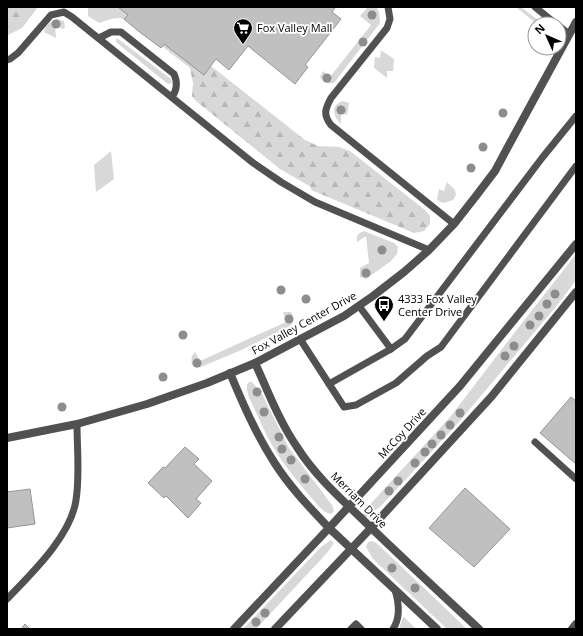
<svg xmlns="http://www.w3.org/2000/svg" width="583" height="636" viewBox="0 0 583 636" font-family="'Open Sans',sans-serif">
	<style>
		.grass { fill: #d8d8d8 }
		.forest { fill: url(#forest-firs) }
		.building { fill: #c0c0c0; stroke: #959595 }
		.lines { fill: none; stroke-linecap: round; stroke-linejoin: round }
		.service { stroke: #515151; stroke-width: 7 }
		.minor { stroke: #515151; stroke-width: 8 }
		.tertiary { stroke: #515151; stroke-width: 8 }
		.tree { fill: #8d8d8d }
		.labels { text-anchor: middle; stroke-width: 3.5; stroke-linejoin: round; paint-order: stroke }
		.poi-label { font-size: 11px; fill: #000; stroke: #fff; text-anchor: start }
		.street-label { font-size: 11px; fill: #000; stroke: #fff }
	</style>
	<defs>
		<pattern id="forest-firs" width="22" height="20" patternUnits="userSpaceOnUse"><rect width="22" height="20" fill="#d8d8d8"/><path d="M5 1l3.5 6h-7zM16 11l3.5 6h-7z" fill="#b8b8b8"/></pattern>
	</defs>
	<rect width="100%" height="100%" fill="#fff"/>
	<g class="grass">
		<path d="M88 7H118L128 15 124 19C115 16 108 20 99 23L88 16Z"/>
		<path d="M368 7H376L379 12 380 23 334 83C327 84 324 84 320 77L323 71 330 77 371 25 360 16Z"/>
		<path d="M516 7H521L543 24H537Z"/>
		<path d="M56 19 64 21 65 28 63 29 55 26 56 38 44 32C45 26 51 21 56 19Z"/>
		<path d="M116 39H118L171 79 172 83 168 84 116 42Z"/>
		<path d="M381 50 394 59 393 71H387V78L374 68 375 57 380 58Z"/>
		<path d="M343 101 349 103 347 115 341 113V124C333 116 330 105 343 101Z"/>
		<path d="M111 151 114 179 96 192 94 165Z"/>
		<path d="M447 182 455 190 456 195 453 200 443 203 437 200 439 189 444 191Z"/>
		<path d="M364 231 394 243 398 247 397 254 391 261 366 279 360 277V268L369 263 366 236 357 242C356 236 358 233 364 231Z"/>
		<path d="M576 254V280L559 303 459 422 381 506 366 517 364 516V511L451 416 515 332Z"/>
		<path d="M283 312H291C294 318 294 321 290 326L239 351 201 367 196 368 192 365C191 360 191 356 195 352L200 361 286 322Z"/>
		<path d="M251 381 261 392 289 448 332 505 334 511 331 514C323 513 316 503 311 497 296 480 283 464 272 445 263 430 257 413 249 398L247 390V384Z"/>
		<path d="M331 540 334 543 327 553 256 629H243L321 547Z"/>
		<path d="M372 541 376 543 385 551 467 629H447L373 559 366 547 368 542Z"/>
		<path d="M403 617H404L416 629H399Z"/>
	</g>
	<g class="forest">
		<path d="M7 7H38L22 28 8 35 7 33Z"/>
		<path d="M164 44 211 66 305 140 318 146 339 147 350 151 425 210 430 216V224L424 231 414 233 311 190V187L280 169 196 101 192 96 193 83 190 68 162 46Z"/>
	</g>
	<g class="building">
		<path d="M118 7H334L335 8 332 12 341 19 305 65 308 67 295 84 248 46 229 70 216 59 204 75 164 44 161 48 137 30 124 19 128 15Z"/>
		<path d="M571 397 576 401V464L540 433Z"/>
		<path d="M185 447 199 459 194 464 212 481 196 499 201 503 188 518 166 496 164 498 148 483 163 467 165 468Z"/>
		<path d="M465 488 510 529 474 567 429 528Z"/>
		<path d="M30 489 35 524 7 528V492Z"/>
		<path d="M25 624 30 629H21Z"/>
	</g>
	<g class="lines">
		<g class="service">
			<path d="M388 7 390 19 387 28 331 98C325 109 323 115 331 125L454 224"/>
			<path d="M535 7 556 24"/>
			<path d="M559 26 569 34"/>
			<path d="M99 38 111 32H121L174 74C178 83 177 90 172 97"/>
			<path d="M7 60 10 59 18 53 51 15 64 12 72 17 252 162 281 182 315 202 429 250"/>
			<path d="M359 306 391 349 405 339 542 158 576 116"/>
			<path d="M300 339 344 407 356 405 396 383 427 356 441 347 576 166"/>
			<path d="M329 384 391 349"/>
			<path d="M535 442 576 479"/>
			<path d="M7 599C31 574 71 536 76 500 80 475 77 449 77 424"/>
			<path d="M351 629 356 624 361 629"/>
			<path d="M393 629C401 617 399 603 395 590"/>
		</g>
		<g class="minor">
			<path d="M255 363C268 391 279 421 297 447 314 474 337 495 360 517 399 555 439 592 479 629"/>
			<path d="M230 373C243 404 256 434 274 462 289 486 310 508 329 528L437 629"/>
			<path d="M7 438 77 424 147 404 207 383 255 363 344 316 373 296 404 272 429 250 454 224 476 196 495 171 510 143 576 22"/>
			<path d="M572 629 576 624"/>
		</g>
		<g class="tertiary">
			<path d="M234 629 329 528 460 386 576 244"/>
			<path d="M275 629 371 528 492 396 576 292"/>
		</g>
	</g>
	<g class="tree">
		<circle cx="372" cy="15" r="4.5"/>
		<circle cx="56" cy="24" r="4.5"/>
		<circle cx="363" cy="42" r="4.5"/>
		<circle cx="327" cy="78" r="4.5"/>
		<circle cx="341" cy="110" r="4.5"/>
		<circle cx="503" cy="113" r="4.5"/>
		<circle cx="483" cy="147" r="4.5"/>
		<circle cx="471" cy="168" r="4.5"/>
		<circle cx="382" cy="250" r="4.5"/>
		<circle cx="366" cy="273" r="4.5"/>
		<circle cx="281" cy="290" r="4.5"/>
		<circle cx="555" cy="294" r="4.5"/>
		<circle cx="306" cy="299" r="4.5"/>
		<circle cx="547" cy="304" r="4.5"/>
		<circle cx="539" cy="316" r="4.5"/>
		<circle cx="289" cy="319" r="4.5"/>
		<circle cx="530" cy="325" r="4.5"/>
		<circle cx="183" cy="335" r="4.5"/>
		<circle cx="514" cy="346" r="4.5"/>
		<circle cx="505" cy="356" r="4.5"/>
		<circle cx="197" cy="363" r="4.5"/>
		<circle cx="163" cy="377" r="4.5"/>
		<circle cx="257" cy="392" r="4.5"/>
		<circle cx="62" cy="407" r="4.5"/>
		<circle cx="264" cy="412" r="4.5"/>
		<circle cx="460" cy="413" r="4.5"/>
		<circle cx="450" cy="425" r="4.5"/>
		<circle cx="441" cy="435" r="4.5"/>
		<circle cx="279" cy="437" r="4.5"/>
		<circle cx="432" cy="444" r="4.5"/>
		<circle cx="282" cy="449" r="4.5"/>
		<circle cx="425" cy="452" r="4.5"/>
		<circle cx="291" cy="460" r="4.5"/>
		<circle cx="415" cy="463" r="4.5"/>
		<circle cx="305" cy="479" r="4.5"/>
		<circle cx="398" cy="481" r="4.5"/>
		<circle cx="389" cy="491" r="4.5"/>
		<circle cx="392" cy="568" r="4.5"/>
		<circle cx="415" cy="588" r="4.5"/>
		<circle cx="265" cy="613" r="4.5"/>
		<circle cx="256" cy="622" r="4.5"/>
	</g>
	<defs>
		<symbol id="supermarket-pin" viewBox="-11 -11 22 30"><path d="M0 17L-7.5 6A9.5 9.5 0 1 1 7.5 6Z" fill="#000" stroke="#fff"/><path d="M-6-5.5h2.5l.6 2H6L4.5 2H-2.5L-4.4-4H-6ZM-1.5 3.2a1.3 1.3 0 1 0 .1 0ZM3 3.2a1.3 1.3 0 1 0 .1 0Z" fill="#fff"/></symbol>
		<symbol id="bus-pin" viewBox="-11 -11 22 30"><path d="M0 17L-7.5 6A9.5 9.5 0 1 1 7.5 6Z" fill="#000" stroke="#fff"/><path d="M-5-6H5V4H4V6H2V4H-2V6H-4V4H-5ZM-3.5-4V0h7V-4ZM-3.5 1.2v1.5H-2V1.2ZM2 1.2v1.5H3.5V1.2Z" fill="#fff"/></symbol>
	</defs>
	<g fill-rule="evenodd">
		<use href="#supermarket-pin" x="232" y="17" width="22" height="30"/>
		<use href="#bus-pin" x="373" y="294" width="22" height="30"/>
	</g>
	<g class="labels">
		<g class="poi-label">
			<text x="257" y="32">Fox Valley Mall</text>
			<text x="398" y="303">4333 Fox Valley<tspan x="398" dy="13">Center Drive</tspan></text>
		</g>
		<g class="street-label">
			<text transform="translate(304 323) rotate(-29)" y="4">Fox Valley Center Drive</text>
			<text transform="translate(402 433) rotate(-47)" y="4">McCoy Drive</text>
			<text transform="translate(359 500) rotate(45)" y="4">Merriam Drive</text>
		</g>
	</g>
	<rect width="583" height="636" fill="none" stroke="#000000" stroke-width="16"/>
	<g transform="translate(547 36) rotate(315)"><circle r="19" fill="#ffffff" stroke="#999999"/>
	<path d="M0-3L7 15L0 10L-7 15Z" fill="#000000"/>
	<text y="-6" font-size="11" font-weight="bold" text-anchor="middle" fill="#000000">N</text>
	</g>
</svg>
